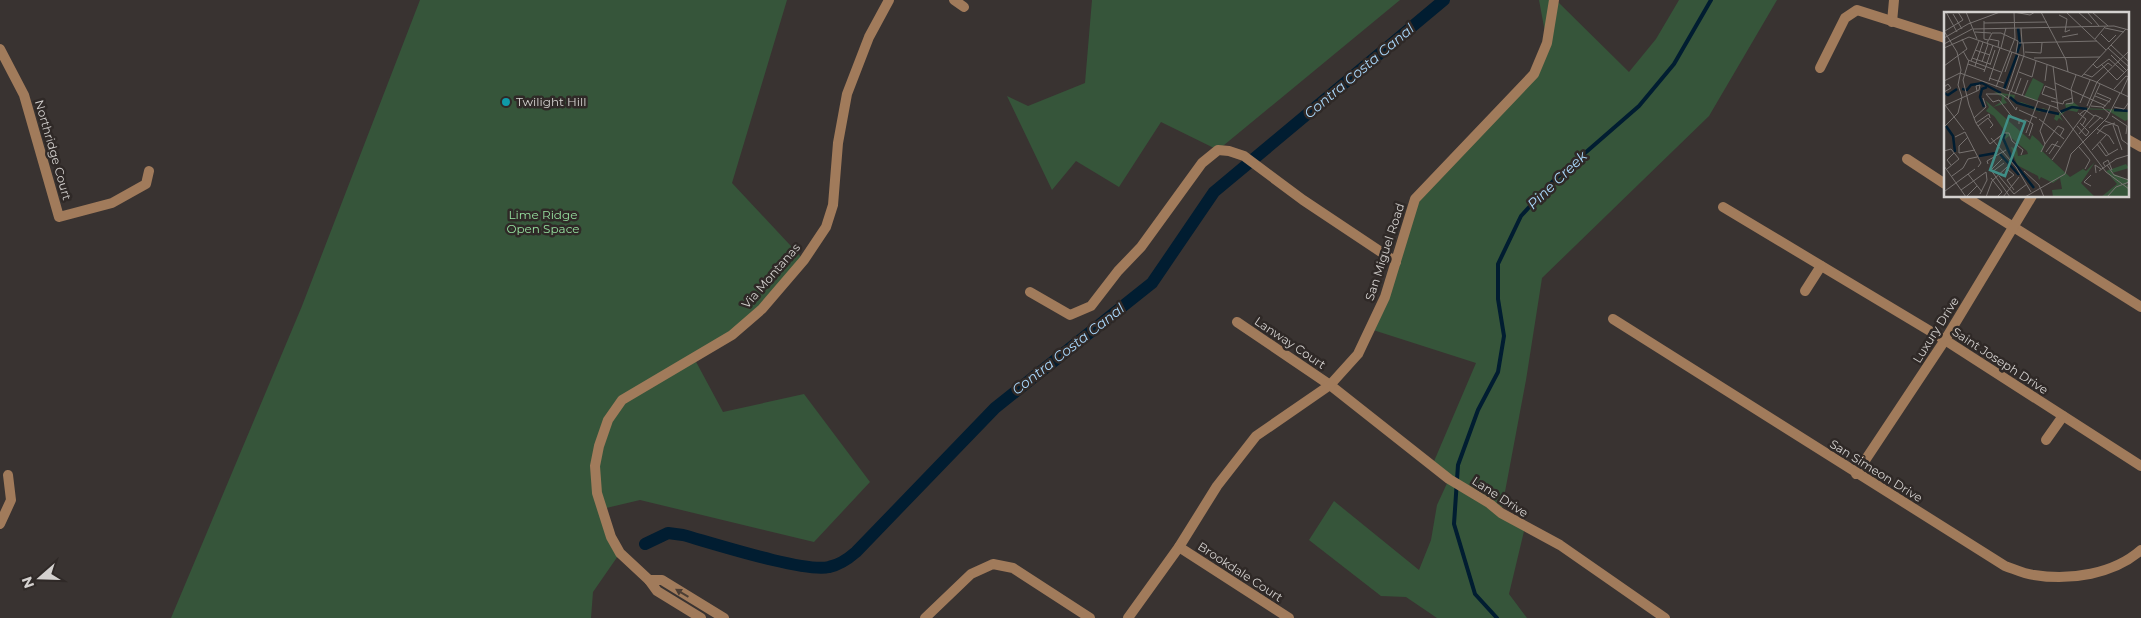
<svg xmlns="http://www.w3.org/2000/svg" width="2141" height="618" viewBox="0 0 2141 618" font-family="Montserrat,sans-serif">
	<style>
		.green { fill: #36553a }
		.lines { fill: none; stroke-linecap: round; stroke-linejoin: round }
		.stream { stroke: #011d31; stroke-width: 4 }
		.canal { stroke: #011d31; stroke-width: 12 }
		.street { stroke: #a17b5b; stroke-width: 10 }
		.oneway { fill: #4c3e34 }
		.culture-dot { fill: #0f9aa8; stroke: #2f2927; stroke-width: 2 }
		.labels { text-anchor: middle; stroke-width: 5; stroke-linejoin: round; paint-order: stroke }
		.poi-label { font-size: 12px; fill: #d4d1cf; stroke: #2f2927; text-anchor: start }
		.street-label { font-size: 12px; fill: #d4d1cf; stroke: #2f2927 }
		.park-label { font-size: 12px; fill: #96e09f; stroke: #2f2927 }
		.water-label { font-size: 14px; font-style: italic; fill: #a9d7fb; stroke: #2f2927 }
		.inset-river { fill: none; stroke: #011d31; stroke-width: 2.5 }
		.inset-road { fill: none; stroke: #777270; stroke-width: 1 }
		.view { fill: #408d86; fill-opacity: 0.15; stroke: #408d86; stroke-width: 2.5 }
		.inset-edge { fill: none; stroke: #d4d1cf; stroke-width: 2.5 }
	</style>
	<rect width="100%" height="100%" fill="#393331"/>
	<g class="green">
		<path d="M420 0H787L732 183 804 260 762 309 694 358 723 412 804 394 870 482 814 542 640 500 602 509 620 553 593 592 591 618H171L302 306Z"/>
		<path d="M1092 0H1400L1218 150 1161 122 1119 187 1076 161 1052 190 1007 96 1028 106 1085 83Z"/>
		<path d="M1539 0H1556L1629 72 1656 39 1679 0H1777L1709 116 1542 278 1526 380 1501 513 1525 527 1509 594 1527 618H1437L1406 597 1381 596 1309 540 1334 501 1419 570 1431 540 1437 505 1449 479 1432 466 1476 363 1370 329 1415 199 1534 74 1547 43Z"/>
	</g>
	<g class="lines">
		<path class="stream" d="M1497 618 1475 594 1454 524 1458 465 1478 410 1498 372 1504 336 1498 299V264L1521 216 1554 180 1639 106 1674 64 1711 0"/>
		<path class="canal" d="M645 544 668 533 683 535C712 543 805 573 829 567 839 565 848 559 856 552L995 408 1152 283 1214 192 1444 0"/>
		<g class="street">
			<path d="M954 0 964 7"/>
			<path d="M1892 22 1894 0"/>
			<path d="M0 49 24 95 59 217 112 203 146 184 149 171"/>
			<path d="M1820 68 1845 18 1857 10 1945 38"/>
			<path d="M2127 139 2141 147"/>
			<path d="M1907 159 1945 184"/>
			<path d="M1964 196 2141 307"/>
			<path d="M1723 207 1945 340 2141 466"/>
			<path d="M1805 291 1821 266"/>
			<path d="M1030 292 1070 315 1091 306 1118 271 1141 247 1202 163 1218 150 1229 151 1244 156 1303 200 1396 262"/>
			<path d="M1613 319 2005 566C2014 569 2024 574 2034 575 2070 581 2114 574 2141 550"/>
			<path d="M1237 322 1330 385 1449 479 1489 503 1501 513 1560 545 1665 618"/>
			<path d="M2046 440 2063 416"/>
			<path d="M1856 474 1945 340 2032 196"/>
			<path d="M0 524 11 500 8 475"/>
			<path d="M1179 547 1289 618"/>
			<path d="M649 580 620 553 611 537 597 493 595 466 599 446 608 420 622 400 732 335 762 309 804 260 826 227 833 205 838 143 847 94 869 37 889 0"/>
			<path d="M701 618 657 591 649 580H662L724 618"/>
			<path d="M925 618 971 574 993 564 1013 568 1090 618"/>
			<path d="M1128 618 1179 547 1217 486 1256 436 1330 385 1358 354 1385 297 1415 199 1534 74 1547 43 1554 0"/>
		</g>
	</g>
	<defs><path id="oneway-solid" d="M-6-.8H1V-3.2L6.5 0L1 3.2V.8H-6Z" transform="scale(1.25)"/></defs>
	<use class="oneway" href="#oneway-solid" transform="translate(682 593) rotate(-149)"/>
	<circle class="culture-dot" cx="506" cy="102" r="5"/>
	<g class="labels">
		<g class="poi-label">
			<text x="516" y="106">Twilight Hill</text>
		</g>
		<g class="street-label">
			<text transform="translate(53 150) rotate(74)" y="4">Northridge Court</text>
			<text transform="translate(1385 252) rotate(-72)" y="4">San Miguel Road</text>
			<text transform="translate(771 276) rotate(-49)" y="4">Via Montanas</text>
			<text transform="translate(1936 330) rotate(-58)" y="4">Luxury Drive</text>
			<text transform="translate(1290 343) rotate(34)" y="4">Lanway Court</text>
			<text transform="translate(2000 361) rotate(33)" y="4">Saint Joseph Drive</text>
			<text transform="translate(1876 471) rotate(32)" y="4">San Simeon Drive</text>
			<text transform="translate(1500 497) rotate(33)" y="4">Lane Drive</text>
			<text transform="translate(1240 572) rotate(33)" y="4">Brookdale Court</text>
		</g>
		<g class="park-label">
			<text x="543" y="219">Lime Ridge<tspan x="543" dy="14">Open Space</tspan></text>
		</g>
		<g class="water-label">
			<text transform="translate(1359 71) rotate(-40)" y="5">Contra Costa Canal</text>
			<text transform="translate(1557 180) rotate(-44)" y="5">Pine Creek</text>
			<text transform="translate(1068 349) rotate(-38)" y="5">Contra Costa Canal</text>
		</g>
	</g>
	<g transform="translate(1944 12)">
		<rect width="185" height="185" fill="#393331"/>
		<path d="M89 66 100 72 93 89 80 85ZM50 80 71 83 70 88 73 91 77 90 88 94 96 99 99 96 114 102 122 96 121 92 129 90 137 96 185 98V107L181 109 163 98 135 97 133 100 123 98 116 104 119 109 115 106 113 109 110 107 112 102 100 97 96 100 71 91 63 83 60 87 63 91 49 95 86 128 88 123 95 129 100 135 98 139 126 165 139 157 142 159 151 150 137 171 151 185H109L108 178 118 177 116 166 109 171 97 165 95 168 94 164 73 153 67 135 73 137 74 144 84 142 83 139 65 124 61 127 62 121 50 104 42 99 45 95 41 88 49 95 57 90 58 85ZM182 152 185 156 168 161 185 168 182 173H185V185H157L173 172 162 159Z" fill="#36553a"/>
		<path class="inset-river" d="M73 41 76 32 74 16M18 77 23 78 27 73 38 71 57 81M60 77 73 43M0 81 4 83 13 77M66 85 73 91 90 96M40 95 36 85 38 77 43 75M92 97 115 102M170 98 185 99M116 100 128 95 143 97M2 114 9 124 11 140M61 121 59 126 69 149 90 176M56 142 75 163M35 144 52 141"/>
		<path class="inset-road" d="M2 0 13 20M22 0 33 27M70 0 86 3 91 0M97 0 122 48 124 60M122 0 162 38M134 0 148 12M148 0 164 14M144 1 155 14M9 2 18 17M115 3 123 7 121 20 126 18M40 9V27L44 28M40 11 103 10M77 16 78 31M161 16 180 20M29 17 170 14 185 18M0 19 13 40 17 58 14 73 18 85 14 101 0 115M1 19 19 8 14 0M31 20 47 21M157 22 165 30 172 23M118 25 134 22M0 26 24 12 56 0M45 27 55 29 54 35M151 27 161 15M43 31 48 21H57L74 29 72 41M75 31 153 29M0 32 28 17M167 33 185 50M0 36 25 25 150 69 185 85M57 36 62 16M164 36 185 55M31 38 46 43M19 39 24 48 57 60M81 40 97 41 98 31M167 43 183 59M28 46 46 52M90 46 156 45M25 48 19 68 25 93 32 111 46 132 60 121 53 127M27 49 35 29M38 50 44 32M24 52 41 58M149 52 153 56 165 47 181 61M157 52 173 68 185 56M46 53 51 38M0 54 23 37 18 27M31 54 39 30M109 54 114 97M40 60 49 33M61 60 68 40M75 60 88 65 92 49M140 62 148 65 164 51 168 54M137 65 182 17M45 66 60 71M0 69 16 61 113 96 162 160 185 177M45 69 56 36M101 69 103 53M111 71 162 94M36 73 35 78 33 79 32 74ZM0 75 4 72 7 76 0 80M52 75 71 26 70 0M170 77 182 64 185 65M111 78 101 74 98 82 112 87M63 79 75 43M66 80 64 87 72 98 73 95M67 80 80 43 79 31M153 81 167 87 159 96M177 81 185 64M71 82 77 66M78 84 84 68M151 84 166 90M64 87 57 82H42L49 90 55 88 69 106M107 89 119 92 120 89 128 86M136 91 146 68M122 92 129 91 127 77 132 63M1 93 20 118M0 94 33 79M143 94 153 70 185 39M147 94 158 95 166 102M170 95 180 97 185 90M75 98 93 106M134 101 142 107 138 114M136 102 141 98 150 104M168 104 183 114 182 122M30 106 42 95 39 86M95 107 120 127M161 109 174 114 178 128 185 133M32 111 45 102 46 106M75 112V109L82 108 89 112 85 124M169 113 178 138M34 114 44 106 49 113 46 116M133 114 142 124 145 120 136 111M130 116 145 96 156 72M145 116 157 105M153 117 165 124 170 132M60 121H65L68 129 79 138 77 143M82 121 94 89M135 122 151 103 159 107M153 122 160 114 171 111M11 125 21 120 22 122 37 151 34 155M24 125 15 134V141L31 138M47 126 72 155 87 180M156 130 165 143M101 132 114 114 120 117 116 124M153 132 162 144 174 137M135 135 146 148 141 157M148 138 163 122M0 139 7 137 15 147 3 157M97 140 101 132 96 119 106 94M102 140 108 132 116 135M105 142 114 129M58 147 47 158 66 185M108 148 130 116M44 152 43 149 62 138M7 153 3 148 10 141M163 153 170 163 185 168M0 154 22 185M161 154 159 151 164 148 168 158M63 157 70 163 63 168 70 178M80 159 95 173 100 185M155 159 172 147 185 143M48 160 60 151M152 161 151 153 157 157M24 162 38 180M8 164 19 156 24 147 33 145M55 164 70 182 83 172M47 166 58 180 53 185M147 174 140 170 147 163M17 178 42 160 43 168 36 182M1 179 31 157M22 185 33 174M42 185 48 169 63 155M59 185 75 165M81 185 121 162 127 142 163 106 176 81M163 185 172 175 185 170"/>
		<path class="view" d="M65 104 81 110 61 164 46 158Z"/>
		<rect width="185" height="185" class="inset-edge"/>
	</g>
	<g transform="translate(40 578) rotate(250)" stroke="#2f2927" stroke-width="4" paint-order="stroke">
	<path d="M0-4L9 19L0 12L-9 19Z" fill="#d4d1cf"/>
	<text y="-8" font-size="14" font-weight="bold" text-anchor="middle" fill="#d4d1cf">N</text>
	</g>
</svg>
